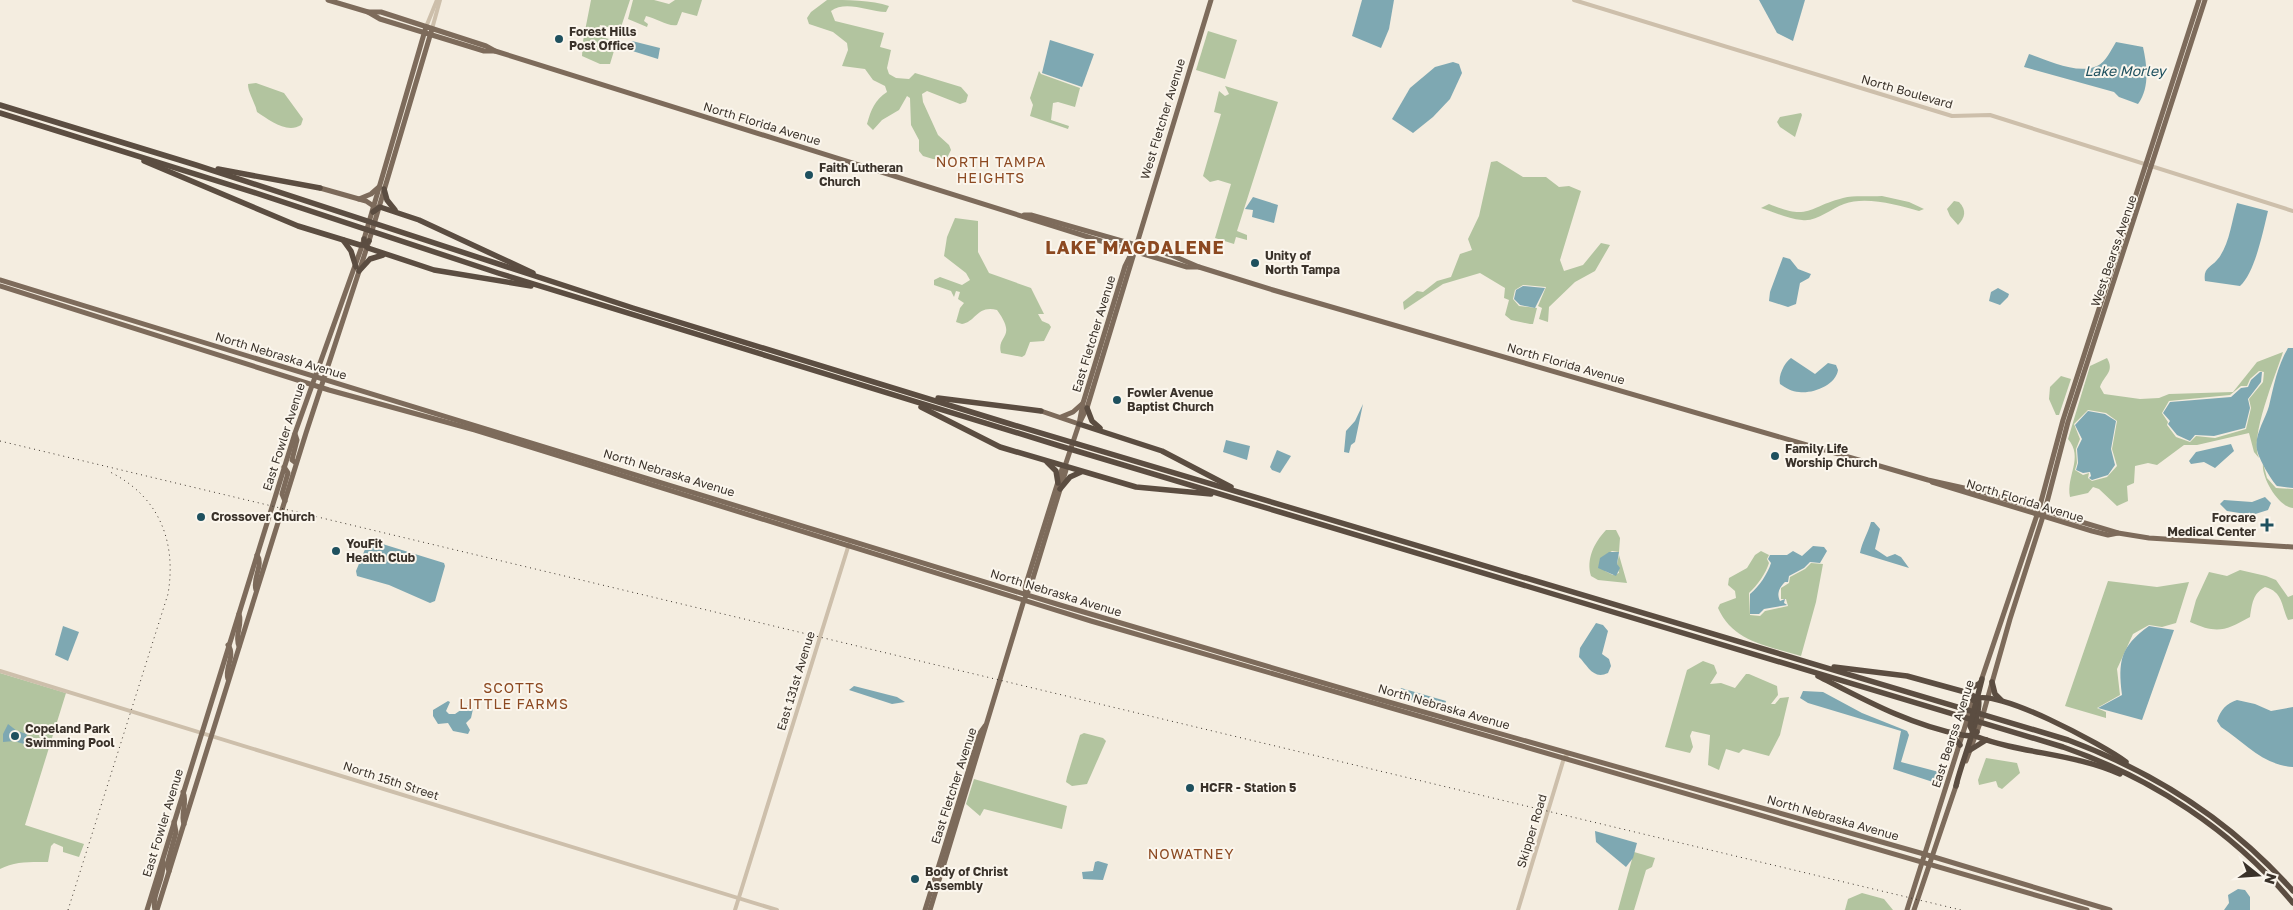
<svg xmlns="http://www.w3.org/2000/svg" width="2293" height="910" viewBox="0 0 2293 910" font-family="'Golos Text',sans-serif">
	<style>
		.green { fill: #b2c49f; fill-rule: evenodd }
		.water { fill: #7ea8b2 }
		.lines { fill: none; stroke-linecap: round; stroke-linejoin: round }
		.minor { stroke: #cdbfab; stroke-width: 4 }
		.major { stroke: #7d6b5b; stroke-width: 5 }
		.highway { stroke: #5b4d41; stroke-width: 5.5 }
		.rail { stroke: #3a322a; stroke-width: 1; stroke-dasharray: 1 4; stroke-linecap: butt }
		.poi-dot { fill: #1e505e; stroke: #fbf6ed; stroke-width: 2 }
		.labels { text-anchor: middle; stroke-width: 4; stroke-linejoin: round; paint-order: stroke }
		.poi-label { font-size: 12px; font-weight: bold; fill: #3a322a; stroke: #fbf6ed; text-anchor: start }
		.street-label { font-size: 12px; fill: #3a322a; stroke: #fbf6ed }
		.water-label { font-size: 14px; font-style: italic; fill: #1e505e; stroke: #fbf6ed }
		.neighbourhood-label { font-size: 14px; letter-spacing: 1px; fill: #8c4921; stroke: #fbf6ed }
		.district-label { font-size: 18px; font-weight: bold; letter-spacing: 1px; fill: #8c4921; stroke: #fbf6ed }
	</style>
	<rect width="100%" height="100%" fill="#f4ede0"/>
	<g class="green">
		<path d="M591 0H630L620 30 600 25 597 36 617 41 610 64H600L582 56 583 41Z"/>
		<path d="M633 0H654L669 4 675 0H702L697 16 682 12 677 25C668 27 656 18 646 16L644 21 648 24 647 27 628 19Z"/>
		<path d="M827 0C846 0 872 0 889 6L886 12C868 11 845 0 831 11L835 21 884 33 880 47 891 50 887 68 889 74 896 78 909 79 915 73 961 87 968 95 966 102 960 104 927 91 922 94 923 102 938 135 949 145 951 150 947 158 943 160 933 159 923 156 919 151V140L911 125 910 98 907 96 899 110 882 120 873 130 867 124C871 109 875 100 887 92L885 86 873 80 865 69 842 66 848 50 847 43 833 32 809 24 807 18 811 12Z"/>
		<path d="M1208 31 1237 40 1225 79 1196 70Z"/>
		<path d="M1039 71 1041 74 1080 88 1075 107 1058 102 1053 103 1051 120 1069 126 1068 129 1030 116 1033 105 1030 98Z"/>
		<path d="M256 83 284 93 303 119 301 125C287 134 269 120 257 112 255 102 248 93 248 84Z"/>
		<path d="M1225 86 1278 102 1237 231 1247 235V240L1236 237 1234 244 1215 238 1231 184 1218 180 1210 182 1203 176 1221 114 1214 112 1219 91 1225 96 1229 94Z"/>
		<path d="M1801 113 1802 115 1795 137 1780 127 1777 122 1780 117Z"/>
		<path d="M1497 161 1523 177H1546L1559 187 1569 186 1581 191 1560 260 1564 271 1583 265 1601 243 1610 245 1595 271 1575 282 1549 307 1548 322 1539 319 1542 308 1538 306 1546 287 1523 285 1515 290 1513 299 1519 306 1537 308 1533 324H1530L1511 320 1505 315 1509 300 1504 298 1505 288 1480 273 1443 284 1404 310 1403 302 1417 291 1423 292 1437 281 1451 277 1460 254 1472 250 1468 239 1479 216 1491 162Z"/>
		<path d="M1882 196 1909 202 1924 209 1919 211C1897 205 1866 196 1844 204 1830 209 1817 222 1802 220 1788 219 1774 212 1761 208L1769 204C1809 221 1808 207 1843 198 1854 195 1870 197 1882 196Z"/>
		<path d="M1954 201 1959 202C1967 210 1965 218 1958 225L1950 216 1947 209Z"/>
		<path d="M955 218 978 221V252L989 273 1031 288 1044 314H1038L1042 321 1049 324 1051 327 1044 341 1030 342 1025 355 1022 357 1001 353C996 334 1018 339 997 310 977 305 976 322 962 324L956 322 960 308 964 303 958 299 960 292 956 291 954 297 951 291 934 285V280L940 277 962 285 970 280 966 273 944 256 947 237Z"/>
		<path d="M2283 352C2276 375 2249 437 2259 458L2254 452 2249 433 2197 445H2184L2157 465 2148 463 2135 466 2134 483 2127 486 2128 501 2117 506 2099 489 2093 487 2088 493 2070 497C2066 475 2084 458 2068 439L2090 366 2107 358C2115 372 2104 375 2100 387L2104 394 2140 399 2159 398 2169 394 2233 392 2257 362ZM2259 371 2264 372 2263 382 2249 399 2251 408 2246 429 2215 438 2196 436 2190 442 2176 437 2167 425 2168 422 2162 413 2169 401 2230 395 2241 386H2247L2250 379ZM2088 410 2106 413 2117 421 2112 449 2117 466 2107 477 2092 481 2088 478 2089 473 2083 475 2075 470 2077 463 2076 449 2080 439 2074 424Z"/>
		<path d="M2061 376 2071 379 2059 415H2056L2049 399 2050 387Z"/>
		<path d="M2263 463 2267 478 2276 488 2293 489V508C2279 507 2261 478 2263 463Z"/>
		<path d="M1606 530H1616L1620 538 1619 552 1612 551 1604 556 1605 571 1613 575 1619 573 1617 564 1619 555 1627 583 1598 580 1591 576C1586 559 1594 543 1606 530Z"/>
		<path d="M1761 551 1769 555 1767 559 1769 563C1766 573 1757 586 1749 593L1750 615 1760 616 1765 611 1788 606 1786 599H1781V588L1789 583 1790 577 1805 569 1811 563 1823 564 1816 602 1801 656C1768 646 1733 642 1718 608L1720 604 1736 598 1735 591 1728 585 1729 578 1747 568 1755 555Z"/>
		<path d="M2240 570 2266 576 2276 580 2288 597 2293 595V619L2288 620C2281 605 2283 592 2265 587 2253 593 2252 604 2250 617 2225 631 2217 634 2190 622L2196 600 2209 572 2227 576Z"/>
		<path d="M2108 581 2157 587 2189 582 2176 623 2162 627 2149 625 2133 634 2117 669 2120 695 2097 708 2106 712V718L2065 706Z"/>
		<path d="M1703 661 1714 665 1717 673 1710 684 1721 683 1735 688 1746 674H1749L1777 686 1778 695 1771 704H1775L1780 698 1789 697 1780 735 1769 756 1743 749 1739 753 1726 749 1719 770 1708 765 1710 735 1692 731 1690 736 1693 747 1690 753 1665 747 1687 670Z"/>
		<path d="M0 673 66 693 25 825 84 844 79 857 63 852V847L54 843 51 846 48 862C32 862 15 861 0 869Z"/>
		<path d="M1084 733 1103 738 1106 741 1087 784 1072 786 1066 782 1067 777 1080 735Z"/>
		<path d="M1986 758 2017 763 2020 773 2002 789 1998 787 1996 781 1979 785 1978 780Z"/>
		<path d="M974 779 1067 806 1062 829 984 809 980 816 966 804Z"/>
		<path d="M1634 852 1655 858 1652 867 1646 870 1634 910H1618Z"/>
		<path d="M1862 893 1884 899 1893 910H1845L1848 899Z"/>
	</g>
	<g class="water">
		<path d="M1362 0H1394L1389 29 1381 48 1352 36Z"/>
		<path d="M1759 0H1805L1793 41 1777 33Z"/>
		<path d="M1050 40 1094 54 1082 87 1042 73Z"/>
		<path d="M632 41 660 48 658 59 626 49Z"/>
		<path d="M2116 42 2143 47C2147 65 2150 88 2138 104L2119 97 2114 92 2024 67 2029 54C2047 60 2077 75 2097 66 2106 62 2111 50 2116 42Z"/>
		<path d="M1453 62 1459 64 1462 73 1450 99 1433 117 1413 133 1392 119 1410 88 1435 67Z"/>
		<path d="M1253 197 1278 205 1274 223 1252 217 1253 210 1245 209Z"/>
		<path d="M2237 203 2268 211C2263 231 2255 273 2240 286L2205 281C2203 268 2210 268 2217 260 2229 247 2232 220 2237 203Z"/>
		<path d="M1783 257 1790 259 1798 269 1811 274 1809 278 1800 283 1796 304 1788 307 1769 301 1770 292Z"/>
		<path d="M1523 286 1545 288 1535 308 1520 305 1514 299 1516 290Z"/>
		<path d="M1998 288 2009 294 2008 297 2000 305 1989 301 1991 292Z"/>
		<path d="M2288 348H2293V488L2277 486C2271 480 2259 459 2257 450 2254 435 2265 420 2269 406 2274 385 2277 367 2288 348Z"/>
		<path d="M1791 358 1815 374 1828 363 1836 365 1838 370C1836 385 1813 394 1799 392 1792 392 1786 388 1780 384 1778 376 1784 363 1791 358Z"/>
		<path d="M2260 372H2262L2261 382 2248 399 2250 408 2245 428 2214 436 2195 435 2190 441 2177 435 2168 424 2170 421 2163 413 2170 402 2231 397 2241 388 2248 387 2251 380Z"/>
		<path d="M1363 404 1355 442 1351 445 1349 453 1344 452 1346 431 1355 421Z"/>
		<path d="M2088 411 2105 414 2116 421 2111 449 2115 465 2108 475 2092 480 2089 478 2091 476 2090 472 2083 473 2076 470 2078 463 2077 449 2082 439 2075 425Z"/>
		<path d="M1226 440 1250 446 1247 460 1223 452Z"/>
		<path d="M2231 444 2234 451 2215 468 2204 462 2191 464 2189 461 2196 452Z"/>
		<path d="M1277 450 1291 456 1280 473 1272 470 1270 467Z"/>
		<path d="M2265 497 2271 503 2268 510 2252 515 2227 511 2220 504 2224 500 2252 502Z"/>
		<path d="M1871 522H1874L1880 529 1875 549 1887 557 1895 554 1901 557 1909 568 1860 553C1862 542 1868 533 1871 522Z"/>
		<path d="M368 542H376L444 563 445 566 435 601 430 603 389 585 357 576 356 571Z"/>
		<path d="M1813 546 1824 547 1827 551 1820 563 1810 562 1804 568 1789 576 1788 582H1785C1780 587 1776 593 1780 601L1785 599 1784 603 1787 605 1764 609 1759 614H1750V594C1759 587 1768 573 1771 563L1768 559 1770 555H1787L1793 551 1802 556Z"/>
		<path d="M1609 552H1619L1617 564 1620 568 1616 576 1598 568 1600 558Z"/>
		<path d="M1596 623 1603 625 1608 631 1602 654 1609 659 1611 666 1608 673C1593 680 1588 666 1579 657L1580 648Z"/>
		<path d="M63 626 79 632 68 661 55 655Z"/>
		<path d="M2149 626 2174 630 2142 720 2098 708 2122 695C2118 661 2120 647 2149 626Z"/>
		<path d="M854 686 897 697 905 702 892 704 849 690Z"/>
		<path d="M1401 688 1446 701 1443 710 1398 696Z"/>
		<path d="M1803 691 1823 692 1862 713 1907 731 1909 735 1901 762 1939 772 1938 782 1936 783 1893 769 1901 731 1808 703 1800 698Z"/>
		<path d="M2237 700 2255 704 2271 711 2293 707V767C2263 765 2245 743 2221 727L2217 721C2221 709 2226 704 2237 700Z"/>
		<path d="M448 701 450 702 446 711 449 714H455L468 705 473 709 471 718 466 723 470 730 468 734 453 731 448 723 438 724 433 716V710Z"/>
		<path d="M8 724 17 731 27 734 24 744 14 741 3 742V734Z"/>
		<path d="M1595 831 1637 843 1633 858 1626 867 1596 842Z"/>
		<path d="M1098 861 1108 864 1103 880 1083 879 1082 872 1093 871 1095 862Z"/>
		<path d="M2238 889 2245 890 2250 897V910H2224L2229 903 2228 895Z"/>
	</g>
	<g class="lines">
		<g class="minor">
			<path d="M1574 0 1952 116 1990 115 2293 211"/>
			<path d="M426 27 437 0"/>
			<path d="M432 29 440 0"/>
			<path d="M0 671 777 910"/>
			<path d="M735 910 849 544"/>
			<path d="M1518 910 1564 758 1569 753"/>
		</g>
		<g class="major">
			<path d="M328 0 368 12H381L486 46 495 51 1133 251 1187 267H1199"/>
			<path d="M368 12 380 19 484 51H495"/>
			<path d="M320 188 366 201 375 207"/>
			<path d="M359 199 371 194 379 187"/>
			<path d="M1024 215H1031L1171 255 1199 267 1273 290 1928 480 1982 492 2118 533 2149 538 2293 547"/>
			<path d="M0 280 1060 605 1378 699 1924 854 2110 910"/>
			<path d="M0 286 329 390 475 430 1091 621 2087 910"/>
			<path d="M1041 411 1079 424"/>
			<path d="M1061 417 1073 412 1082 404"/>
			<path d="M1079 424 1083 403 1125 266 1130 256"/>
			<path d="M295 434 297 440 292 460 296 463"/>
			<path d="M284 467 288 473 282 494 285 501"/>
			<path d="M1932 482 2092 531 2108 535 2118 533"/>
			<path d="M256 590C252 578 264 565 257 555"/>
			<path d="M1026 594 1025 587 1062 469 1065 466 1079 424 1087 408 1211 0"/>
			<path d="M228 645C236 656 224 668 228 679"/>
			<path d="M239 646C234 635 243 625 239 614"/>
			<path d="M1981 681 2039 509 2063 420 2199 0"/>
			<path d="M1966 761 1982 718 2010 619 2045 510 2068 422 2205 0"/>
			<path d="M183 792C188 803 180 813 184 824"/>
			<path d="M169 871 167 865 176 832 174 822"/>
			<path d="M147 910 295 433 362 246 426 27"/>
			<path d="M155 910C151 895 165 878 163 862"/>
			<path d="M157 910 306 433 369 241 432 29"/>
			<path d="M925 910 980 733 985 726"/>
			<path d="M930 910 1024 600 1030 588 1066 470 1065 466"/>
			<path d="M1907 910 1974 698"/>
			<path d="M1914 910 1957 783"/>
		</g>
		<g class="highway">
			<path d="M0 105 196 165 633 308 1007 423 2068 740C2154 772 2232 822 2293 891"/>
			<path d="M0 113 253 192 498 273 1060 446 2063 747C2152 778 2232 830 2293 903"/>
			<path d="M144 161 298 226 360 245H365L369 241"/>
			<path d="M218 169 320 188"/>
			<path d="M384 189 387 200 395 210"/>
			<path d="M373 212 380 207 419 220 533 273"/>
			<path d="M364 239 365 245 368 248 434 270 531 286"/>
			<path d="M343 240 351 251 356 267"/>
			<path d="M359 271 370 259 383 255"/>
			<path d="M938 398 1041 411"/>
			<path d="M921 407 1000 447 1136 487 1211 494"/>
			<path d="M1087 408 1092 421 1100 428"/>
			<path d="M1079 424 1162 451 1231 487"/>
			<path d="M1047 462 1056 471 1058 483"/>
			<path d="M1060 489 1070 477 1081 472"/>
			<path d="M1834 667 1907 676 1965 692 1978 698C1984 708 1959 769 1956 786"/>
			<path d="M1818 676C1865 700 1910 725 1962 735L1971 736 1977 732"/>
			<path d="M1982 679 1970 726 1975 736C2022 754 2073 753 2120 774"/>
			<path d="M1992 682 1995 694 2001 700"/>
			<path d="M1965 692 1980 683"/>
			<path d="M1973 700C1993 685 2105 746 2126 762"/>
			<path d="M1951 734 1960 745"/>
			<path d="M1970 750 1986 740"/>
		</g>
		<g class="rail">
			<path d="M0 441 1961 910"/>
			<path d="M68 910 168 594C177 540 158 495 108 471"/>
		</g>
	</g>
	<g class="poi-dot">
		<circle cx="559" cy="39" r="5"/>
		<circle cx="809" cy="175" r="5"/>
		<circle cx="1255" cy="263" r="5"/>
		<circle cx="1117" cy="400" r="5"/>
		<circle cx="1775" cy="456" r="5"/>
		<circle cx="201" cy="517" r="5"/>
		<path d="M2264.5 517.5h5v5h5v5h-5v5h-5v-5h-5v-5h5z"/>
		<circle cx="336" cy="551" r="5"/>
		<circle cx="15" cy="736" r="5"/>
		<circle cx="1190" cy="788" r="5"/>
		<circle cx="915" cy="879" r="5"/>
	</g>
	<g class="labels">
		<g class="poi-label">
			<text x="569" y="36">Forest Hills<tspan x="569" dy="14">Post Office</tspan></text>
			<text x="819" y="172">Faith Lutheran<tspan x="819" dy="14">Church</tspan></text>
			<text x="1265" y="260">Unity of<tspan x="1265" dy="14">North Tampa</tspan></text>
			<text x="1127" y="397">Fowler Avenue<tspan x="1127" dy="14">Baptist Church</tspan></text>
			<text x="1785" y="453">Family Life<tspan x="1785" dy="14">Worship Church</tspan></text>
			<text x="211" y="521">Crossover Church</text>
			<text x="2256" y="522" text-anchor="end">Forcare<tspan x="2256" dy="14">Medical Center</tspan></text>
			<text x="346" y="548">YouFit<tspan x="346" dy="14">Health Club</tspan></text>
			<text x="25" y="733">Copeland Park<tspan x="25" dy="14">Swimming Pool</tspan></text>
			<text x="1200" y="792">HCFR - Station 5</text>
			<text x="925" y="876">Body of Christ<tspan x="925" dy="14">Assembly</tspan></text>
		</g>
		<g class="street-label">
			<text transform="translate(1907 92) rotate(16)" y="4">North Boulevard</text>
			<text transform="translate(1163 119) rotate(-73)" y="4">West Fletcher Avenue</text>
			<text transform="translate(762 124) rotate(17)" y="4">North Florida Avenue</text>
			<text transform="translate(2114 251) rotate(-71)" y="4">West Bearss Avenue</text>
			<text transform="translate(1094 334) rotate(-73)" y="4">East Fletcher Avenue</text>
			<text transform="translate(281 356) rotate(17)" y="4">North Nebraska Avenue</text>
			<text transform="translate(1566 364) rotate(16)" y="4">North Florida Avenue</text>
			<text transform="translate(284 437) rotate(-72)" y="4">East Fowler Avenue</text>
			<text transform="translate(669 473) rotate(17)" y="4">North Nebraska Avenue</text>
			<text transform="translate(2025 501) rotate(17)" y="4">North Florida Avenue</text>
			<text transform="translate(1056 593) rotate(17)" y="4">North Nebraska Avenue</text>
			<text transform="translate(796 681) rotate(-73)" y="4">East 131st Avenue</text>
			<text transform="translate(1444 707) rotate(16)" y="4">North Nebraska Avenue</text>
			<text transform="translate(1953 734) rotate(-72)" y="4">East Bearss Avenue</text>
			<text transform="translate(391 781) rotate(18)" y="4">North 15th Street</text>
			<text transform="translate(954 786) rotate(-72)" y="4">East Fletcher Avenue</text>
			<text transform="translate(1833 818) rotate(16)" y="4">North Nebraska Avenue</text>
			<text transform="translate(163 823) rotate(-73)" y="4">East Fowler Avenue</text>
			<text transform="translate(1532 831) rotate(-73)" y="4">Skipper Road</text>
		</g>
		<g class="water-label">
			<text x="2125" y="76">Lake Morley</text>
		</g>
		<g class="neighbourhood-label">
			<text x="991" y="167">NORTH TAMPA<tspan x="991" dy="16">HEIGHTS</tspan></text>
			<text x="514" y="693">SCOTTS<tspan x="514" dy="16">LITTLE FARMS</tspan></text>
			<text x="1191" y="859">NOWATNEY</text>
		</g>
		<g class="district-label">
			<text x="1135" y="254">LAKE MAGDALENE</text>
		</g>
	</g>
	<g transform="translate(2258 875) rotate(107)" stroke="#fbf6ed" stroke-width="4" paint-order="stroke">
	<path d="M0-4L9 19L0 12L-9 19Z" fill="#3a322a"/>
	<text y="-8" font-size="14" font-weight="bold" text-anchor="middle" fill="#3a322a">N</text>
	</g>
</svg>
